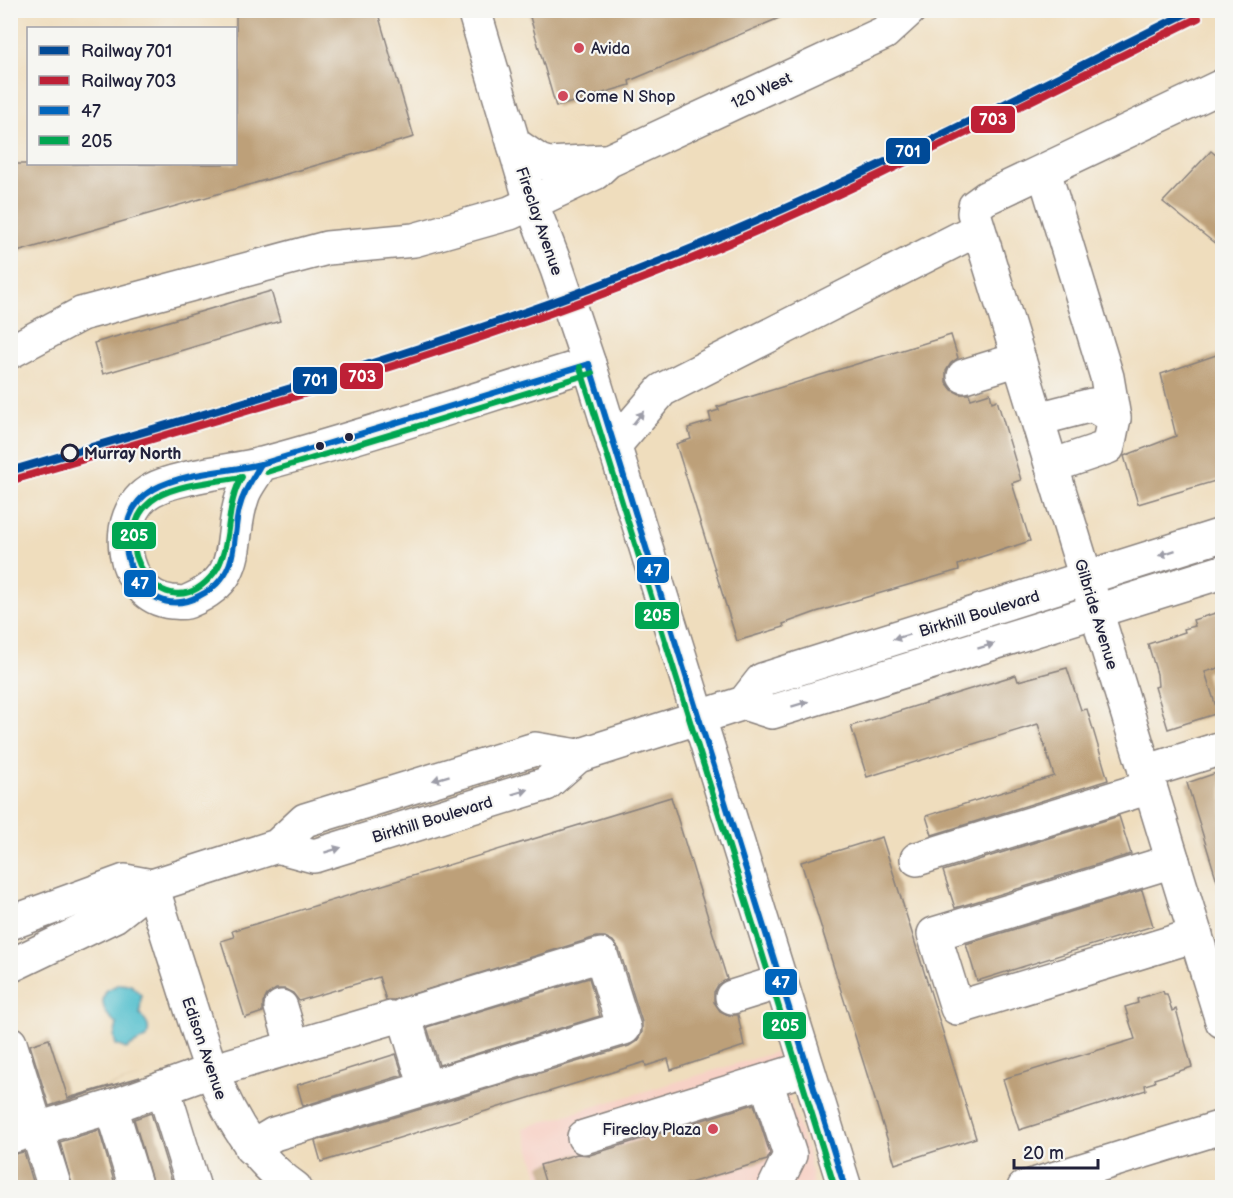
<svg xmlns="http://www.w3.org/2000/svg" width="1233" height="1198" viewBox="0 0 1233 1198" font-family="'Balsamiq Sans',sans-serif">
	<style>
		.built { fill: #f7d1c6 }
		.water { fill: #53bfcd; stroke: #3a7084; stroke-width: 1.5 }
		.building { fill: #bda079 }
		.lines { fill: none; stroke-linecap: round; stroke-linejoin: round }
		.minor-casing { stroke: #88807c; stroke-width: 36 }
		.minor { stroke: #fff; stroke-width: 33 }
		.bus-1-casing { stroke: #f6f6f2; stroke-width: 10 }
		.bus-2-casing { stroke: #f6f6f2; stroke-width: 10 }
		.bus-1 { stroke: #0065bd; stroke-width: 6 }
		.bus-2 { stroke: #00a651; stroke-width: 6 }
		.rail-1-casing { stroke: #f6f6f2; stroke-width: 12 }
		.rail-2-casing { stroke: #f6f6f2; stroke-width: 12 }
		.rail-1 { stroke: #004a97; stroke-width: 8 }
		.rail-2 { stroke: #be2036; stroke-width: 8 }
		.oneway { fill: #9c9ca7 }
		.poi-dot { fill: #d1495b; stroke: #f6f6f2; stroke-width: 2 }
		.bus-dot { fill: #22223b; stroke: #f6f6f2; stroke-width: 2 }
		.stop-dot { fill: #f6f6f2; stroke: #22223b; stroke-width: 3 }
		.labels { text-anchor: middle; stroke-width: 4.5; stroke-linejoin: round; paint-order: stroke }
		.poi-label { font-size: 16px; fill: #22223b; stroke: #f6f6f2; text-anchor: start }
		.street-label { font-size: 16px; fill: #22223b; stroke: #f6f6f2 }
		.stop-label { font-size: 16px; font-weight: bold; fill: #22223b; stroke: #f6f6f2; text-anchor: start }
		.line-badge { stroke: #f6f6f2; stroke-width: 2 }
		.badge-label { font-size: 16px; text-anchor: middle; font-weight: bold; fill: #fff }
	</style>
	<rect width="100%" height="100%" fill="#f6f6f2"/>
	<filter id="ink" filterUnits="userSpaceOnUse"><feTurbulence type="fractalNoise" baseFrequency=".0167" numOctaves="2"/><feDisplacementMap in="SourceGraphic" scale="12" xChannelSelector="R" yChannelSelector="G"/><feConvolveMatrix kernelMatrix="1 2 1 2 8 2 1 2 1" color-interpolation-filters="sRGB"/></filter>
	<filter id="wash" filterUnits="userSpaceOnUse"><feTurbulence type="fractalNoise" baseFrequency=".008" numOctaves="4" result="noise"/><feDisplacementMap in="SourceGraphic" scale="24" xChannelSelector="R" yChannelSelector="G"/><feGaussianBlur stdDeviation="1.35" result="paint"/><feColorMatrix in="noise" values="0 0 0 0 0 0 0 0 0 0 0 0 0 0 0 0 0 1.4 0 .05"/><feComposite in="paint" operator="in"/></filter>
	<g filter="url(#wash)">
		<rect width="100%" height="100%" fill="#efddbd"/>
		<path class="built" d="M779 1051 790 1100 809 1157 813 1187H542L523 1128Z"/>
		<path class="water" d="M119 984 131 985 141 995 140 1014C146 1023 151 1025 147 1037L126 1049 116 1045 114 1037 117 1024C105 1015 98 1004 107 990Z"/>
		<g id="blocks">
			<g class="building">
				<path d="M236 10H377L414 137 10 254V164H236Z"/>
				<path d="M528 10H796V11L629 81 630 85 556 107Z"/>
				<path d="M1211 151 1222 160V249L1163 202Z"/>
				<path d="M271 291 280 321 103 374 94 343Z"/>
				<path d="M951 335 958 358 951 363 946 371V382L952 390 960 394H969L971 399 990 393 992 402 997 400 1021 480 1012 483 1030 541 968 561 958 565 959 570 816 612 783 624 784 627 737 641 676 444 691 439 688 428 711 421 709 413 719 410 717 407Z"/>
				<path d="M1222 353V479L1138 504 1124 456 1176 436 1161 374Z"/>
				<path d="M1222 611V667L1205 672 1218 713 1168 729 1155 687 1158 686 1157 674 1148 644 1185 632 1184 629 1195 626 1193 620Z"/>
				<path d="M1067 668 1081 710 1087 709 1108 780 932 835 926 816 1054 776 1038 724 867 777 851 726 1016 675 1018 681Z"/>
				<path d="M1222 771V880L1217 881 1187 783Z"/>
				<path d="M671 797 727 979 718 985 714 992V1002L720 1011 728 1015H738L744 1046 671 1070 668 1059 646 1066 645 1062 321 1162 315 1141 629 1046 637 1041 642 1033V1022L619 949 613 941 605 937H596L394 1000H386L379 977 299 1001 293 993 285 989H276L267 995 263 1003V1012L245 1018 221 941 234 937 232 931Z"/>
				<path d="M1119 816 1131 854 955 908 943 871Z"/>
				<path d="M882 837 976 1138 895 1164 801 862Z"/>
				<path d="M1142 890 1153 926 977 981 966 944Z"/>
				<path d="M589 978 600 1016 439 1065 427 1027Z"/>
				<path d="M1163 991 1164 994H1167L1172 1011 1176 1009 1192 1067 1154 1079 1155 1082 1145 1085 1146 1090 1019 1130 1003 1079 1135 1039 1125 1007 1138 1003 1137 999Z"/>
				<path d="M49 1039 68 1098 140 1077 49 1106 30 1045Z"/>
				<path d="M396 1054 403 1075 303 1106 297 1085Z"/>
				<path d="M754 1104 770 1154 767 1160 673 1188H547L540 1165 577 1154 590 1155Z"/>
				<path d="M151 1113 174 1188H154L134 1119Z"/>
				<path d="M99 1130 116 1188H73L60 1142Z"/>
				<path d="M24 1152 35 1188H10V1155Z"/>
			</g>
		</g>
	</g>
	<g filter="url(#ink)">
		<use href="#blocks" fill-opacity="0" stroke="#88807c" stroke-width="1.5"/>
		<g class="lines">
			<defs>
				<g id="minor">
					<path d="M474 10 531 202 557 269 589 364 845 1188"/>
					<path d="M1222 86 986 198 975 206 974 213 1222 1021"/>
					<path d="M514 144 539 161 548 164 604 161"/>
					<path d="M1044 171 1107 377 1114 418"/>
					<path d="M10 352 81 314 327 248 414 240 510 213 595 173 608 161 884 33 909 10"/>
					<path d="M964 376 1019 359"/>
					<path d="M1038 419 1092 405 1114 418 1108 447 1052 466"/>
					<path d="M614 446 662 390 978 229"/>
					<path d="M261 464C256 474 247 484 243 495 226 541 248 576 189 601 184 604 178 602 172 602 121 598 108 514 152 490 175 477 233 471 262 464 372 435 480 397 589 364"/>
					<path d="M744 703 772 712 1222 572"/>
					<path d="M1145 772 1222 748"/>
					<path d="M277 846 314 856 546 784 578 756 744 703 762 680 1222 535"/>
					<path d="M917 859 1150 787"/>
					<path d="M1173 861 934 934 957 1008 1196 935"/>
					<path d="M152 886C165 927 178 968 191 1009 213 1078 233 1144 295 1188"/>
					<path d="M10 923 125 881 152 886"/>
					<path d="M10 966 114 916 152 886 277 846 305 820 535 749 578 756"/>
					<path d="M732 997 780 982"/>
					<path d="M281 1007 293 1047"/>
					<path d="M10 1043 55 1188"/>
					<path d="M766 1081 790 1155 774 1188"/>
					<path d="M163 1088 194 1188"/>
					<path d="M111 1107 136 1188"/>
					<path d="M10 1137 111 1107 211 1071 391 1018"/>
					<path d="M584 1137 807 1068"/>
					<path d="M251 1148 274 1134 624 1028 601 955 404 1015 426 1088"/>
					<path d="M1024 1188 1222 1127"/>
				</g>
			</defs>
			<use href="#minor" class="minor-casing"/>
			<use href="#minor" class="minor"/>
			<defs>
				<g id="bus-1">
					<path d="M589 364 845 1188"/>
					<path d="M261 464C252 480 243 492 239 509 233 533 237 560 221 579 215 587 207 592 199 596 135 630 96 520 154 489 185 472 227 472 261 464Z"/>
					<path d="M261 464 589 364"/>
				</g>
				<g id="bus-2">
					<path d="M580 367 835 1188"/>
					<path d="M267 472 592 373"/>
					<path d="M242 477C224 506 233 548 214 573 163 638 98 533 157 497 181 483 216 482 242 477Z"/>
				</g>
			</defs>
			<use href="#bus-1" class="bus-1-casing"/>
			<use href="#bus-2" class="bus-2-casing"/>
			<use href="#bus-1" class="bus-1"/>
			<use href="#bus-2" class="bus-2"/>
			<defs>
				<path id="rail-1" d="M10 471C233 405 458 344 673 256 851 184 1021 95 1193 10"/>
				<path id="rail-2" d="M13 480C236 414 461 352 677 265 855 192 1026 102 1198 18"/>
			</defs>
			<use href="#rail-1" class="rail-1-casing"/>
			<use href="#rail-2" class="rail-2-casing"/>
			<use href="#rail-1" class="rail-1"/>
			<use href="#rail-2" class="rail-2"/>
		</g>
		<defs><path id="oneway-solid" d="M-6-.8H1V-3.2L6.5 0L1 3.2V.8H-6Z" transform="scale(1.5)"/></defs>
		<g class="oneway">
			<use href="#oneway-solid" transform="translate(638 418) rotate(-51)"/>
			<use href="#oneway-solid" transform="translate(1167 553) rotate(162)"/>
			<use href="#oneway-solid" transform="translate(901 637) rotate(163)"/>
			<use href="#oneway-solid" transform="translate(986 646) rotate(-17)"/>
			<use href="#oneway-solid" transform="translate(800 704) rotate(-17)"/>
			<use href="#oneway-solid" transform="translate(441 778) rotate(163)"/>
			<use href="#oneway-solid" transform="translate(520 792) rotate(-17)"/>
			<use href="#oneway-solid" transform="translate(333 850) rotate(-17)"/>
		</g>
	</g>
	<g class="poi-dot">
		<circle cx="579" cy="48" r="6"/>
		<circle cx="563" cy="96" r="6"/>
		<circle cx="713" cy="1129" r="6"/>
	</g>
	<g class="bus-dot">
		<circle cx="349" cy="437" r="5"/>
		<circle cx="320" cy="446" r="5"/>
	</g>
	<circle class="stop-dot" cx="70" cy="453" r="8"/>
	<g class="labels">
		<g class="poi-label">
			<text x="591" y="54">Avida</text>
			<text x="575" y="102">Come N Shop</text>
			<text x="701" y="1135" text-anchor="end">Fireclay Plaza</text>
		</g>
		<g class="street-label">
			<text transform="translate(761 90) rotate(-25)" y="6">120 West</text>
			<text transform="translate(540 221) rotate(71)" y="6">Fireclay Avenue</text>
			<text transform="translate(979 613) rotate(-17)" y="6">Birkhill Boulevard</text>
			<text transform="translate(1097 614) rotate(73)" y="6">Gilbride Avenue</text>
			<text transform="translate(432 819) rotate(-17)" y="6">Birkhill Boulevard</text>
			<text transform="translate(205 1048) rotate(71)" y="6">Edison Avenue</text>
		</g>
		<g class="stop-label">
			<text x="84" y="459">Murray North</text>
		</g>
	</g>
	<g class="line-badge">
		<rect x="970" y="105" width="46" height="29" rx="6" fill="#be2036"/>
		<rect x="885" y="137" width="46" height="28" rx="6" fill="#004a97"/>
		<rect x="339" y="362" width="45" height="28" rx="6" fill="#be2036"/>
		<rect x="292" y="366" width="46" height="29" rx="6" fill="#004a97"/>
		<rect x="111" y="521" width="46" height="29" rx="6" fill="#00a651"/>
		<rect x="636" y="556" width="34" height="28" rx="6" fill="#0065bd"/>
		<rect x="123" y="569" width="34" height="29" rx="6" fill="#0065bd"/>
		<rect x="634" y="601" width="46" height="29" rx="6" fill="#00a651"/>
		<rect x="764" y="968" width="34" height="28" rx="6" fill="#0065bd"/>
		<rect x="762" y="1011" width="45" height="29" rx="6" fill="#00a651"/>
	</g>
	<g class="badge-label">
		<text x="993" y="125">703</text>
		<text x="908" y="157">701</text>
		<text x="362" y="382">703</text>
		<text x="315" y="386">701</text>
		<text x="134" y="541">205</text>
		<text x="653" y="576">47</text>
		<text x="140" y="589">47</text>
		<text x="657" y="621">205</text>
		<text x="781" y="988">47</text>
		<text x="785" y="1031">205</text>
	</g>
	<rect width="1233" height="1198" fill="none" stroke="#f6f6f2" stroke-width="36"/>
	<rect x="27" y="27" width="210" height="138" fill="#f6f6f2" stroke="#a1a1a9" stroke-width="1.5"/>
	<rect x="39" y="46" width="30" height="9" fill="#004a97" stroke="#a1a1a9" stroke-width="1.5"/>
	<text x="81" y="57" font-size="18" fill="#22223b">Railway 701</text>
	<rect x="39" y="76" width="30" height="9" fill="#be2036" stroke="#a1a1a9" stroke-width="1.5"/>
	<text x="81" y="87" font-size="18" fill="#22223b">Railway 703</text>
	<rect x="39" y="106" width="30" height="9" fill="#0065bd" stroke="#a1a1a9" stroke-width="1.5"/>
	<text x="81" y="117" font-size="18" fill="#22223b">47</text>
	<rect x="39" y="136" width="30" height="9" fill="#00a651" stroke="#a1a1a9" stroke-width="1.5"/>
	<text x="81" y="147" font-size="18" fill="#22223b">205</text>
	<path d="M1014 1159v9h84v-9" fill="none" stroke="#22223b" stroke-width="3"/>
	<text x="1023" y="1159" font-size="18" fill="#22223b" stroke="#f6f6f2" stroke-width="4.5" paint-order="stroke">20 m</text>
</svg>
